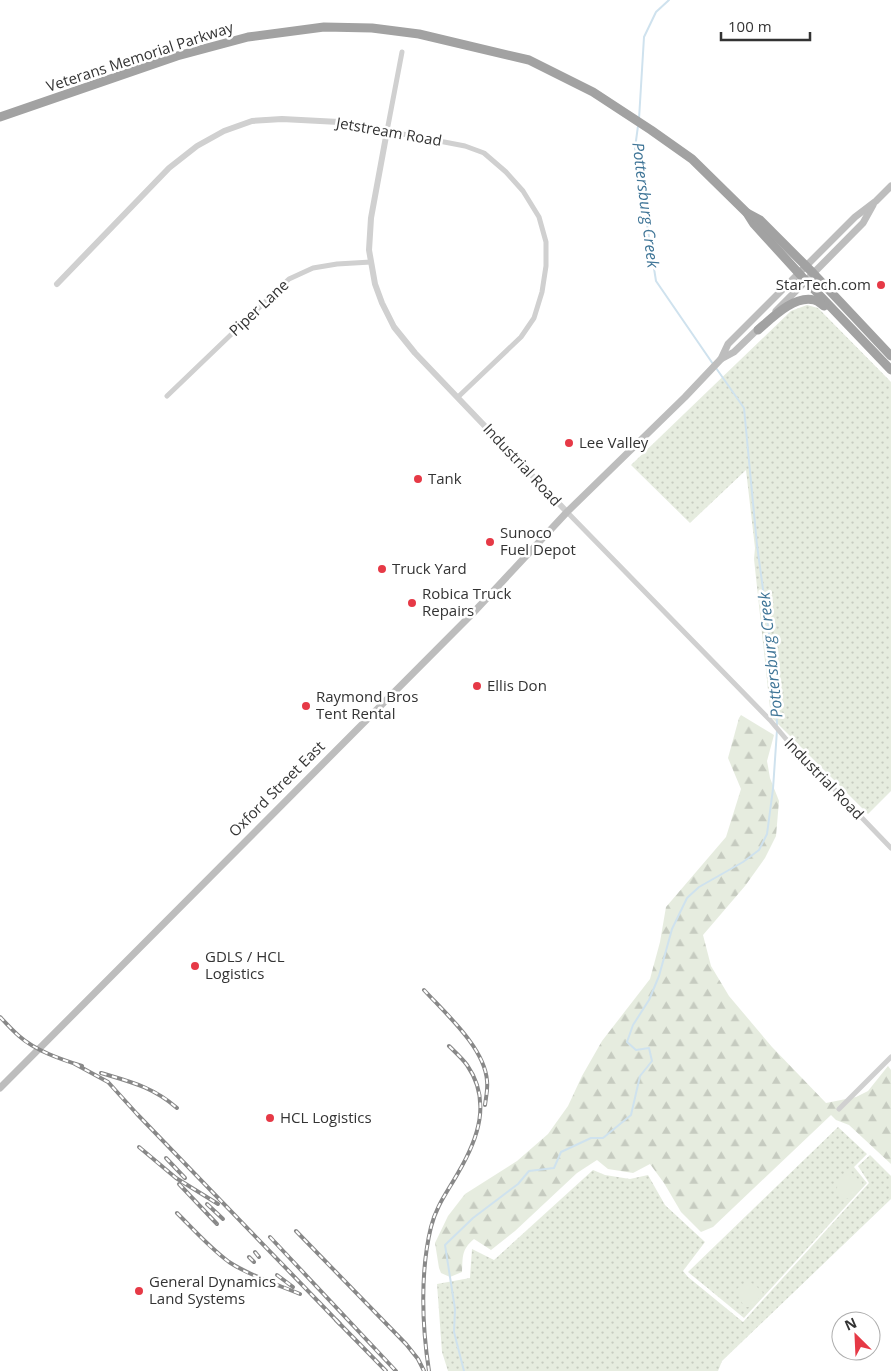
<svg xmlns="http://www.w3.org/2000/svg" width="891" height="1371" viewBox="0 0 891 1371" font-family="'Open Sans',sans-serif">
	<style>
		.grass { fill: url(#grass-dots) }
		.forest { fill: url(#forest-firs) }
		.garden { fill: #e6ecdf }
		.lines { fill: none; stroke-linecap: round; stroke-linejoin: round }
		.stream { stroke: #cfe2ee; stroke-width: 2 }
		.minor { stroke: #d0d0d0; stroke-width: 5 }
		.tertiary { stroke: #d0d0d0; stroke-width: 6 }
		.secondary { stroke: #bdbdbd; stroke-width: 7 }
		.trunk { stroke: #a2a2a2; stroke-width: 9 }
		.rail-casing { stroke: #888; stroke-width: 4 }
		.rail { stroke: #fff; stroke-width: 2; stroke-dasharray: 5.5; stroke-linecap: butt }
		.poi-dot { fill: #e63946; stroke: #fff; stroke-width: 2 }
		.labels { text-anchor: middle; stroke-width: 5; stroke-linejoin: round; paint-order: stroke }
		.street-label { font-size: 15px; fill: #333; stroke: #fff }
		.poi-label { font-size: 15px; fill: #333; stroke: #fff; text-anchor: start }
		.water-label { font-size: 16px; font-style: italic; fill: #3f7597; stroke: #fff }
	</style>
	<defs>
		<pattern id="grass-dots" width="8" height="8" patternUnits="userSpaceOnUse" patternTransform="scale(1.25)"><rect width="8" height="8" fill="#e6ecdf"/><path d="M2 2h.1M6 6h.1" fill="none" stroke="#c6cbc0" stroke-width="1.8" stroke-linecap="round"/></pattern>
		<pattern id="forest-firs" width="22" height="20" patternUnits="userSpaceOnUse" patternTransform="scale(1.25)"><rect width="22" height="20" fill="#e6ecdf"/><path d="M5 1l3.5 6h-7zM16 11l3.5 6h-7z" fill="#c6cbc0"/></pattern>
	</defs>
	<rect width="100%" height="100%" fill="#fff"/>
	<g class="grass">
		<path d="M807 305 818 308 891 382V791L868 814 771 717 754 559 755 548 746 470 690 523 631 465 791 311Z"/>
		<path d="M838 1127 867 1154 854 1167 867 1183 744 1318 688 1272Z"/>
		<path d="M870 1155 891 1176V1199L722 1361 718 1371H448L442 1352 437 1284 470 1278 472 1249 494 1260 593 1170 605 1175 630 1179 648 1175 665 1205 705 1242 683 1271 688 1277 743 1322 869 1183 858 1166Z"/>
	</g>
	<path class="forest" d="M741 715 774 735 767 761 770 778 779 801 776 836 765 858 745 886 703 935 711 966 729 996 772 1047 826 1103 856 1097 868 1091 888 1066 891 1070V1164L849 1125 836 1120 831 1115 713 1227 701 1232 681 1212 664 1183 650 1164 633 1173 608 1169 597 1160 577 1173 515 1231 491 1250 474 1239C461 1250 463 1257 462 1272L450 1277 441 1273 439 1268 435 1243 448 1216 465 1194 517 1161 548 1134 568 1106 582 1076 602 1041 650 979 660 942 666 907 726 837 741 789 728 758 739 718Z"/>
	<g class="garden">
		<path d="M851 1172 862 1183 861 1189 849 1199 842 1197 837 1190C837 1180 840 1174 851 1172Z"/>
		<path d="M750 1282 756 1286 763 1293 752 1307H744L736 1290 741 1285Z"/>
	</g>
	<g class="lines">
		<g class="stream">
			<path d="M639 119 644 37 656 12 669 0"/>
			<path d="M638 126 635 148 656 281 713 364"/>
			<path d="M716 368 744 408 757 545 776 685 777 725"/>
			<path d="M464 1371 454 1332 455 1309 445 1245 473 1218 518 1184 529 1171 554 1168 561 1152 591 1138H603L631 1115 640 1076 652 1061 649 1048 636 1050 627 1042 633 1025 649 1000 659 976 672 929 687 898 699 887 743 862 759 850 767 834 773 789 777 730"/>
		</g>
		<g class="minor">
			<path d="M402 52 387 131 465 146 484 153 506 172 523 191 539 217 546 242V266L542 292 534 318 521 337 458 397"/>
			<path d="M167 396 289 279 313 268 337 264 371 262"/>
			<path d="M567 512 770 720 786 739 891 848"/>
			<path d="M839 1109 891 1057"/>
		</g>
		<path class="tertiary" d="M57 284 169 168 197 146 224 131 252 121 282 119 339 122 387 131 371 218 369 250 375 284 382 303 394 327 415 353 567 512"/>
		<g class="secondary">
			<path d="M776 311 863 223 873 205"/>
			<path d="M721 359 734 352 761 326"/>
			<path d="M0 1088 473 613 567 512 685 397 721 359 728 344 855 217 876 201 891 186"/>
		</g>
		<g class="trunk">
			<path d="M0 117 177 56 248 37 324 27 372 28 419 34 529 60 593 92 651 130 692 159 747 213 754 224 805 280 891 370"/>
			<path d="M747 213 760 220 813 273 891 356"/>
			<path d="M758 330C772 318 794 295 814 300 818 301 821 304 824 306"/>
		</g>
		<defs>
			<g id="rail">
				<path d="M424 990C445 1013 485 1048 487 1081 488 1089 486 1097 485 1105"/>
				<path d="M0 1017C6 1023 12 1030 19 1036 36 1051 60 1059 82 1066"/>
				<path d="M75 1064 108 1082 137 1114 340 1324"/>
				<path d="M101 1073C131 1082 153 1087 177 1108"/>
				<path d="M139 1147 176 1178 218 1204"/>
				<path d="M166 1158 185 1178"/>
				<path d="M179 1184 217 1224"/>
				<path d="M207 1204 223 1219"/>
				<path d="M177 1213C194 1230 210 1248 229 1262 250 1276 276 1284 300 1294"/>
				<path d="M296 1231 406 1344 418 1359 424 1371"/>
				<path d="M270 1237 396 1371"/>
				<path d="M255 1252 259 1257"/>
				<path d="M249 1257 254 1262"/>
				<path d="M277 1275 293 1287"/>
				<path d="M336 1320 386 1371"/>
				<path d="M429 1371C422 1326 420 1272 431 1227 436 1206 448 1191 458 1173 478 1139 492 1101 467 1065 462 1058 455 1052 449 1046"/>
			</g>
		</defs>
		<use href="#rail" class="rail-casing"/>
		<use href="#rail" class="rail"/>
	</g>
	<g class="poi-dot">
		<circle cx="881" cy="285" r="5"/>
		<circle cx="569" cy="443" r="5"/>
		<circle cx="418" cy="479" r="5"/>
		<circle cx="490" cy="542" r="5"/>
		<circle cx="382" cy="569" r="5"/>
		<circle cx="412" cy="603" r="5"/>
		<circle cx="477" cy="686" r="5"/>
		<circle cx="306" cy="706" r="5"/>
		<circle cx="195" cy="966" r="5"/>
		<circle cx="270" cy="1118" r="5"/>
		<circle cx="139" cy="1291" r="5"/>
	</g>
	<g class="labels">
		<g class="street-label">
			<text transform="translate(140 57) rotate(-18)" y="5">Veterans Memorial Parkway</text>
			<text transform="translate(389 132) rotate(10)" y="5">Jetstream Road</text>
			<text transform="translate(259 308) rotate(-43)" y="5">Piper Lane</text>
			<text transform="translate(522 465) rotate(47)" y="5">Industrial Road</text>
			<text transform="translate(824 779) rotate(46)" y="5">Industrial Road</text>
			<text transform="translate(277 789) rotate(-45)" y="5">Oxford Street East</text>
		</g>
		<g class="poi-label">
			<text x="871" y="290" text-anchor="end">StarTech.com</text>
			<text x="579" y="448">Lee Valley</text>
			<text x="428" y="484">Tank</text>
			<text x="500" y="538">Sunoco<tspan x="500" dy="17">Fuel Depot</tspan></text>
			<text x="392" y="574">Truck Yard</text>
			<text x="422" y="599">Robica Truck<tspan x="422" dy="17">Repairs</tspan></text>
			<text x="487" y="691">Ellis Don</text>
			<text x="316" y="702">Raymond Bros<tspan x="316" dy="17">Tent Rental</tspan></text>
			<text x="205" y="962">GDLS / HCL<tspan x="205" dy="17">Logistics</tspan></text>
			<text x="280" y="1123">HCL Logistics</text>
			<text x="149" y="1287">General Dynamics<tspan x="149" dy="17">Land Systems</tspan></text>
		</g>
		<g class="water-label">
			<text transform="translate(646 205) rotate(83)" y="6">Pottersburg Creek</text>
			<text transform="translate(770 655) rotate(-96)" y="6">Pottersburg Creek</text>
		</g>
	</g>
	<g transform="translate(856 1336) rotate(336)"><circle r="24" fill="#ffffff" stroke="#adadad"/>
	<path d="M0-4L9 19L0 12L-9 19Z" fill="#e63946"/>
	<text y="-8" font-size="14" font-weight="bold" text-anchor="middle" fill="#333333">N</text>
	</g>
	<path d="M721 32v8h89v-8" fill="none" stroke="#333333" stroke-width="2.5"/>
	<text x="728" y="32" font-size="15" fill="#333333" stroke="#ffffff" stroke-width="4" paint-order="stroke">100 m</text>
</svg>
